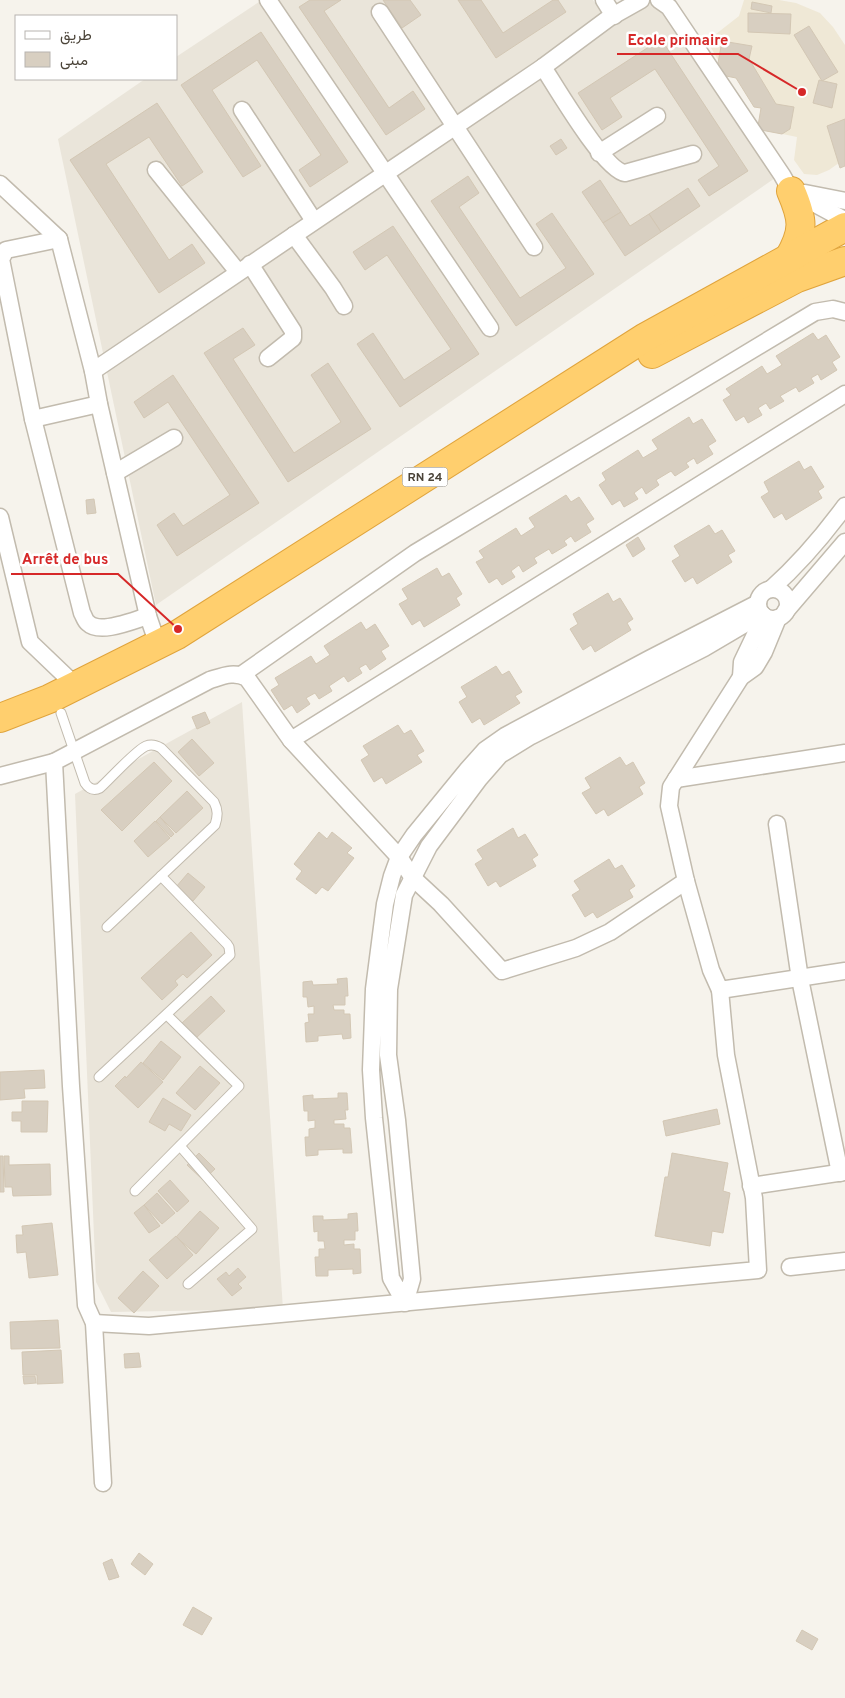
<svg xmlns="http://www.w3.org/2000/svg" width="845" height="1698" viewBox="0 0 845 1698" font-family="Overpass,Vazirmatn,sans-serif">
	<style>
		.residential { fill: #eae5da }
		.education { fill: #efe8d6 }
		.building { fill: #d8cfc1; stroke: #d3c7b4 }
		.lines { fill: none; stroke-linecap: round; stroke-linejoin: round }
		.lane-casing { stroke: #c2bbae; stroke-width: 11 }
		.street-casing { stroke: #c2bbae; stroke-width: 19 }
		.highway-casing { stroke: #e0a43c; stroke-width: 30 }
		.lane { stroke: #fff; stroke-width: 9 }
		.street { stroke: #fff; stroke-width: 16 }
		.highway { stroke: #ffcf6e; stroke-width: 28 }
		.labels { text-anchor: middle; stroke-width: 5; stroke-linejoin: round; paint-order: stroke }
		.shield { fill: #fff; stroke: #817c74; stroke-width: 1 }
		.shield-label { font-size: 12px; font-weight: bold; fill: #4b4439 }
		.leader { fill: none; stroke: #d62828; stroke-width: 2 }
		.callout-dot { fill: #d62828; stroke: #fff; stroke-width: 2 }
		.callout-label { font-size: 15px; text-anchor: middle; font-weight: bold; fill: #d62828; stroke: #fff; stroke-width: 5; stroke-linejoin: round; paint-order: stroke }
	</style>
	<rect width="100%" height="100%" fill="#f6f3ec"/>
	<g class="residential">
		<path d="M262 0H593L608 23 648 0 659 2 778 176 156 605 58 139 145 79H176V57Z"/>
		<path d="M242 702 283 1309 111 1312 96 1282 75 794Z"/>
	</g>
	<path class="education" d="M744 0H779L796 3 820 13 833 27 845 45V163L843 160 829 170 817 175 804 174 794 160 797 137 768 131 770 106 749 78 727 75 707 41 739 16Z"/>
	<g class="building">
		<path d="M310 0H341L324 11 389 108 413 91 425 109 386 135 299 7Z"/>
		<path d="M383 0H410L421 15 402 28Z"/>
		<path d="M458 0H481L503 33 553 0H558L566 12 496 58Z"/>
		<path d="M752 2 772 6 771 13 751 9Z"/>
		<path d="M748 13 791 14 790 34 748 32Z"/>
		<path d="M809 26 838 72 822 81 794 35Z"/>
		<path d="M261 32 348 162 310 187 299 170 321 155 257 60 212 90 261 166 243 177 181 85Z"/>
		<path d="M661 39 748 171 709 196 698 180 719 166 655 69 610 98 622 117 602 130 578 93Z"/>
		<path d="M722 41 752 46 749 59 776 104 794 107 790 129 782 134 761 130 758 126 761 108 754 107 736 78 716 74Z"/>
		<path d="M819 80 837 84 832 108 813 103Z"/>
		<path d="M157 103 203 172 182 186 149 137 106 164 169 260 192 244 205 263 159 293 70 160Z"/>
		<path d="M845 119V166L840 168 827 126Z"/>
		<path d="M561 139 567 148 556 155 550 146Z"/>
		<path d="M468 176 479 193 459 207 520 298 566 268 536 224 552 213 594 274 516 326 431 201Z"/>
		<path d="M600 180 621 212 603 223 582 192Z"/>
		<path d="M688 188 700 206 661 232 649 214Z"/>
		<path d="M621 212 630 226 649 214 661 232 625 256 603 223Z"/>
		<path d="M393 226 479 354 400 407 357 344 373 333 404 380 451 349 387 255 365 270 353 252Z"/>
		<path d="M243 328 255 345 233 359 294 453 341 422 311 375 328 363 371 429 288 482 204 353Z"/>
		<path d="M813 333 818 340 826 335 840 357 832 362 837 370 821 380 818 374 811 378 814 383 799 392 796 387 780 396 784 401 770 409 766 403 758 408 762 415 748 423 744 416 736 421 723 400 731 395 726 389 762 366 767 374 782 365 776 356Z"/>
		<path d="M173 375 259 503 177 556 157 525 174 513 183 526 230 495 168 402 144 418 134 402Z"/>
		<path d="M689 417 693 424 702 419 716 441 708 446 713 454 697 464 694 458 686 463 689 467 675 476 671 471 656 480 659 485 646 494 642 487 634 493 638 499 624 507 620 500 612 505 599 485 606 480 602 473 638 450 643 458 658 449 652 440Z"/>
		<path d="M799 461 804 470 811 466 824 487 818 491 822 498 786 520 782 513 774 518 761 497 769 492 764 482Z"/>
		<path d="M566 495 571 502 579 497 594 519 586 524 591 532 575 542 571 536 564 541 567 545 552 554 549 549 534 558 537 563 523 572 519 565 511 571 515 577 502 585 497 578 489 583 476 562 484 558 479 551 516 528 521 536 535 527 529 518Z"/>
		<path d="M94 499 96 513 87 514 86 500Z"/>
		<path d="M709 525 715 534 722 530 735 551 728 555 732 562 697 584 693 577 685 582 672 561 680 556 674 546Z"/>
		<path d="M638 537 645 549 633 557 626 545Z"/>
		<path d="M437 568 442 577 449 573 462 594 456 598 460 605 424 627 420 620 412 625 399 604 408 599 402 589Z"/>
		<path d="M608 593 613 602 620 598 633 619 627 623 631 630 595 652 591 645 583 650 570 629 578 624 573 614Z"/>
		<path d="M361 622 366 630 375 624 389 646 381 651 386 659 370 670 366 664 359 668 362 673 348 682 344 676 329 686 332 691 319 699 315 693 306 698 310 704 297 713 292 705 284 710 271 690 279 685 275 678 311 656 316 664 330 655 324 646Z"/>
		<path d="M496 666 502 675 509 671 522 692 515 696 520 703 484 725 480 718 472 723 459 702 467 697 461 687Z"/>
		<path d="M205 712 210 723 197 729 192 717Z"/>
		<path d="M398 725 404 734 411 730 424 751 417 755 422 762 386 784 382 777 374 782 361 760 369 755 363 746Z"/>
		<path d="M192 739 214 763 199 776 178 752Z"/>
		<path d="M620 757 626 766 633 762 645 783 639 787 643 794 608 816 604 809 596 814 582 793 591 788 585 778Z"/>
		<path d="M154 762 172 781 122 831 101 810Z"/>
		<path d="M187 791 203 808 176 833 160 817Z"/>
		<path d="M160 817 174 834 171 837 156 821Z"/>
		<path d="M155 821 170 838 148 857 134 841Z"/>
		<path d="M513 828 518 838 525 834 538 855 532 859 536 866 500 887 496 881 488 886 475 864 483 859 477 850Z"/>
		<path d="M319 832 327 839 332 832 352 848 347 853 354 858 328 891 322 887 316 894 296 879 302 871 294 864Z"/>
		<path d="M609 859 615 869 622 865 635 886 629 890 633 897 597 918 593 912 585 917 572 895 580 890 574 881Z"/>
		<path d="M188 873 205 887 193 901 176 887Z"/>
		<path d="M191 932 212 955 187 978 183 974 175 981 178 985 162 1000 141 978Z"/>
		<path d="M347 978 348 996H345V1005H333L334 1010H344V1014H350L351 1038 343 1039 342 1034 318 1036V1041L306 1042 305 1023 309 1022 308 1014H314V1006L308 1007 307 997H303V982L312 981 313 985 338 984 337 979Z"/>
		<path d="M211 996 225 1011 196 1038 182 1023Z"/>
		<path d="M161 1041 181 1057 163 1080 143 1063Z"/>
		<path d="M141 1062 163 1082 138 1108 115 1086 125 1076 126 1078Z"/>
		<path d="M200 1066 220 1083 195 1110 176 1093Z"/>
		<path d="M44 1070 45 1088 24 1089 25 1098 0 1100V1072Z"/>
		<path d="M338 1093H347L348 1110H345L346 1119 334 1120V1124H344V1128H350L352 1153H343V1149L318 1150V1155L306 1156 305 1137H309V1129L315 1128V1120L308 1121V1111H304L303 1096 313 1095V1099L338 1098Z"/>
		<path d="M163 1098 191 1115 181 1131 169 1124 165 1131 149 1122Z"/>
		<path d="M22 1101H48L47 1132H21V1121H12V1112H22Z"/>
		<path d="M717 1109 720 1124 666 1136 663 1121Z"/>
		<path d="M199 1153 215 1169 203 1180 187 1165Z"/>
		<path d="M672 1153 728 1163 723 1191 730 1193 723 1233 712 1231 710 1246 655 1236 665 1177H668Z"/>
		<path d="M0 1156H3L4 1192H0Z"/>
		<path d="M4 1156H9V1165L50 1164 51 1195 13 1196 12 1187H5Z"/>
		<path d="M170 1180 189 1201 177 1212 158 1191Z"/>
		<path d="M157 1193 175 1213 162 1224 144 1205Z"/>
		<path d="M144 1205 160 1226 149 1233 134 1213Z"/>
		<path d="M200 1211 219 1228 196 1254 176 1237Z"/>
		<path d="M357 1213 358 1231H355V1240H344V1245L354 1244V1249H360L361 1273 353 1274V1269L328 1270V1276H316L315 1257H319V1249H325L324 1241H318V1231L314 1232 313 1216H323V1220L348 1219V1214Z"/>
		<path d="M52 1223 58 1275 29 1278 26 1252 17 1253 16 1235H23L22 1226Z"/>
		<path d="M176 1236 193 1255 167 1279 149 1260Z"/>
		<path d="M238 1268 246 1277 238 1284 242 1288 232 1296 217 1279 226 1272 229 1276Z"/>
		<path d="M143 1271 159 1286 134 1313 118 1298Z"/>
		<path d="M58 1320 60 1348 11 1349 10 1322Z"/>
		<path d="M61 1350 63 1383 37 1384V1375H23L22 1352Z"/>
		<path d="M139 1353 141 1367 125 1368 124 1354Z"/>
		<path d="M23 1376H35L36 1383 24 1384Z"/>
		<path d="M139 1553 153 1564 145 1575 131 1564Z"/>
		<path d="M112 1559 119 1577 109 1580 103 1563Z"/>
		<path d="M193 1607 212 1618 202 1635 183 1625Z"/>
		<path d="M802 1630 818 1639 812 1650 796 1641Z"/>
	</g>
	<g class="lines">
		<defs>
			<g id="lane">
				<path d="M61 713 85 783C89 789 94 791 100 788 110 779 136 750 146 746 151 744 156 745 161 748L214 802C218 810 218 816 215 825L107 927"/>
				<path d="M99 1077 230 955 229 947 227 944 161 876"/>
				<path d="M180 1146 252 1229 188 1284"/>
				<path d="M135 1191 239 1086 167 1015"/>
			</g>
			<g id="street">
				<path d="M268 0 490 328"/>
				<path d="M604 0 614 16"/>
				<path d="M659 0 669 7 782 175 791 191 841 218 845 223"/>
				<path d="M380 12 534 247"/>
				<path d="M543 67C556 87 605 171 625 173L693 154"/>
				<path d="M242 110 314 221"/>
				<path d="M599 153 657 116"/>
				<path d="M156 170 238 272"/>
				<path d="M0 184 59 239 93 371 99 404 148 616 158 645"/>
				<path d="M805 193 845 201"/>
				<path d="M294 235 333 288 344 306"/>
				<path d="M59 239 6 250 1 259 33 419 82 613C84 616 85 621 88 623 100 635 134 620 148 616"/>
				<path d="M250 264 293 331V338L268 358"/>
				<path d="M93 371 543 67 609 18 641 0"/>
				<path d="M33 419 99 404"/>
				<path d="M115 473 174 438"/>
				<path d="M0 517 30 642 76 686"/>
				<path d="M771 589C799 564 823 536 845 506"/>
				<circle cx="773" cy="604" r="15"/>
				<path d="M758 603 649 659 505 736 485 750 468 769 414 835 399 857 392 876 385 904 374 989 371 1070 374 1118 391 1278 405 1303 412 1279 397 1120 388 1055 389 989 404 895 429 846 479 779 500 755 531 736 704 648 762 614"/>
				<path d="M785 612 845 542"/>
				<path d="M778 618 764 652 755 667 741 677 671 787 669 806 686 881 711 970 720 990 845 971"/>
				<path d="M241 675 415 553 815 312 833 309 845 312"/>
				<path d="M741 677 742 662 764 616"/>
				<path d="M291 740 845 394"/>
				<path d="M0 776 54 762"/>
				<path d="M676 779 845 753"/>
				<path d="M777 824 800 979 840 1173"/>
				<path d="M751 1186 845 1172"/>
				<path d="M790 1267 845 1261"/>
				<path d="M94 1323 149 1326 758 1270 754 1198 726 1055 720 990"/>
				<path d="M103 1483 94 1323 86 1305 71 1086 54 762 210 680C223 676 234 671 247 678L291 740 399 857 413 878 441 904 502 971 576 948 610 932 686 881"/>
			</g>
			<g id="highway">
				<path d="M789 258C805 230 803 219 791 191"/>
				<path d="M652 354 797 278 845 261"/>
				<path d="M0 718 49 699 177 635 644 338 845 227"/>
			</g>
		</defs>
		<use href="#lane" class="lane-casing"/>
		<use href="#street" class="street-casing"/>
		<use href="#highway" class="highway-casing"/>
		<use href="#lane" class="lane"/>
		<use href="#street" class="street"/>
		<use href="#highway" class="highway"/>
	</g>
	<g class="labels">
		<rect class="shield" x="402.5" y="467.5" width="45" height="19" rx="4"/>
		<g class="shield-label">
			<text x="425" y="481">RN 24</text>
		</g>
	</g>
	<path class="leader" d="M802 92L738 54H617M178 629L118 574H11"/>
	<g class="callout-dot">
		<circle cx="802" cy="92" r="5"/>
		<circle cx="178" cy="629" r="5"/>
	</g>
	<g class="callout-label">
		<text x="678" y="45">Ecole primaire</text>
		<text x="65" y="564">Arrêt de bus</text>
	</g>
	<rect x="15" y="15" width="162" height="65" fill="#ffffff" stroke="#b7b4b0"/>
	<rect x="25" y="31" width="25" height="8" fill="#ffffff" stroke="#b7b4b0"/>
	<text x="60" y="40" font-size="15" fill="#4b4439">طريق</text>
	<rect x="25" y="52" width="25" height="15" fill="#d8cfc1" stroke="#b7b4b0"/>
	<text x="60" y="65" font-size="15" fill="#4b4439">مبنى</text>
</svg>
